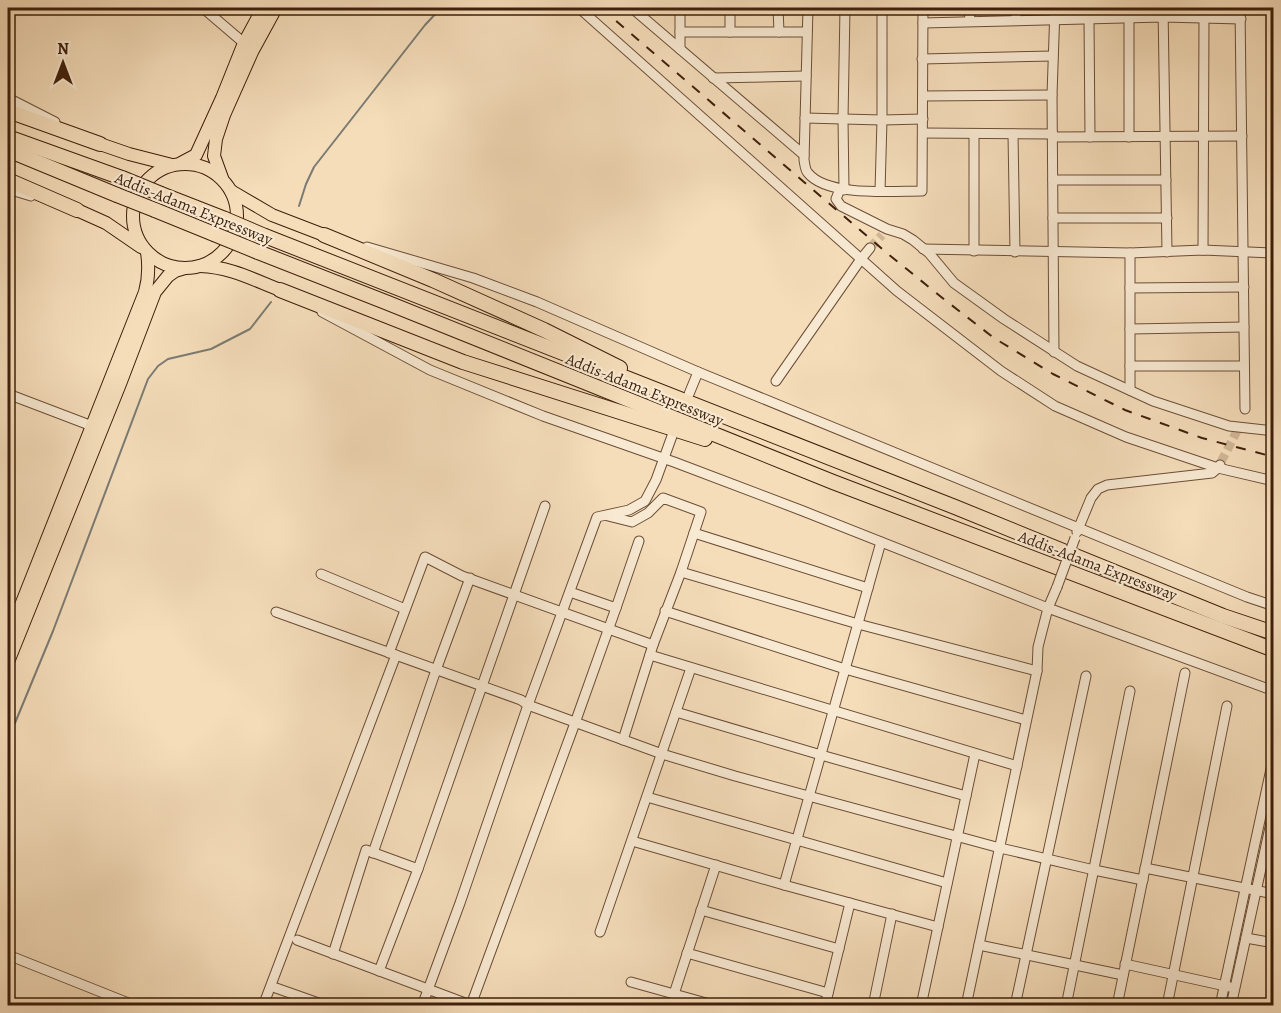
<svg xmlns="http://www.w3.org/2000/svg" width="1281" height="1013" viewBox="0 0 1281 1013" font-family="Alegreya,serif">
	<style>
		.lines { fill: none; stroke-linecap: round; stroke-linejoin: round }
		.stream { stroke: #7a7b74; stroke-width: 2 }
		.minor-tunnel { stroke: #d0b797; stroke-width: 9; stroke-dasharray: 9 4.5; stroke-linecap: butt }
		.minor-casing { stroke: #6c4e36; stroke-width: 11 }
		.major-casing { stroke: #3e1f0a; stroke-width: 14 }
		.highway-casing { stroke: #3e1f0a; stroke-width: 16 }
		.minor { stroke: #f8e9d2; stroke-width: 9 }
		.major { stroke: #f5ddba; stroke-width: 12 }
		.highway { stroke: #f5ddba; stroke-width: 14 }
		.rail { stroke: #3e1f0a; stroke-width: 2; stroke-dasharray: 10 10; stroke-linecap: butt }
		.minor-bridge-casing { stroke: #6c4e36; stroke-width: 11; stroke-linecap: butt }
		.highway-bridge-casing { stroke: #3e1f0a; stroke-width: 16; stroke-linecap: butt }
		.minor-bridge { stroke: #f8e9d2; stroke-width: 9 }
		.highway-bridge { stroke: #f5ddba; stroke-width: 14 }
		.labels { text-anchor: middle; stroke-width: 4.5; stroke-linejoin: round; paint-order: stroke }
		.street-label { font-size: 16px; fill: #3e1f0a; stroke: #f8e9d2 }
	</style>
	<rect width="100%" height="100%" fill="#f5ddba"/>
	<filter id="stains"><feTurbulence type="fractalNoise" baseFrequency=".00333" numOctaves="4"/><feColorMatrix values="0 0 0 0 .2 0 0 0 0 .09 0 0 0 0 .02 0 0 0 .5 -.17"/></filter>
	<radialGradient id="worn" r=".72"><stop offset=".6" stop-color="#630" stop-opacity="0"/><stop offset="1" stop-color="#630" stop-opacity=".3"/></radialGradient>
	<g class="lines">
		<g class="stream">
			<path d="M299 206 306 184 314 167 425 25 441 8"/>
			<path d="M8 728 15 723 53 631 148 379 158 366 168 359 211 349 250 329 271 302"/>
		</g>
		<g class="minor-tunnel">
			<path d="M870 248 882 235"/>
			<path d="M1221 462 1239 427"/>
		</g>
		<defs>
			<g id="minor">
				<path d="M203 8 244 43"/>
				<path d="M579 8 897 291 1001 371 1055 406 1126 437 1218 468 1274 481"/>
				<path d="M632 8 804 155"/>
				<path d="M680 8V49"/>
				<path d="M730 8V32"/>
				<path d="M778 8 779 32"/>
				<path d="M808 8 804 160C805 165 805 170 808 173 827 197 893 191 922 191L923 8"/>
				<path d="M969 8 970 21"/>
				<path d="M1016 8V20"/>
				<path d="M1163 8 1167 252"/>
				<path d="M1240 8 1245 409"/>
				<path d="M1129 18V137"/>
				<path d="M1089 19 1090 137"/>
				<path d="M923 23 1163 17 1241 19"/>
				<path d="M680 32H807"/>
				<path d="M922 59 1053 56"/>
				<path d="M713 78 806 76"/>
				<path d="M923 96 1052 95"/>
				<path d="M8 98 55 122"/>
				<path d="M805 118 882 120 923 119"/>
				<path d="M923 133 1053 134"/>
				<path d="M1013 134 1015 252"/>
				<path d="M1053 137 1242 136"/>
				<path d="M1053 180H1166"/>
				<path d="M8 189 31 196"/>
				<path d="M840 189 836 199 841 206 887 229 903 234 913 240 929 253 954 283 1004 319 1077 366 1153 401 1229 426 1274 431"/>
				<path d="M844 190 843 119 845 8"/>
				<path d="M880 191 882 120V8"/>
				<path d="M1053 218H1167"/>
				<path d="M367 247 473 278 537 302 698 372 1247 597 1274 606"/>
				<path d="M923 249 1130 253 1203 250 1274 253"/>
				<path d="M1203 250 1204 18"/>
				<path d="M974 251V134"/>
				<path d="M1130 253V390"/>
				<path d="M1130 288 1244 287"/>
				<path d="M322 312 430 370 543 416 674 462 803 511 1048 608 1274 691"/>
				<path d="M1130 329 1244 327"/>
				<path d="M1054 352 1052 95 1055 8"/>
				<path d="M1130 366H1244"/>
				<path d="M776 381 861 259 870 248"/>
				<path d="M8 394 92 426"/>
				<path d="M689 394 698 372"/>
				<path d="M608 516 632 522 648 513 663 498 701 512 694 533 868 588"/>
				<path d="M1077 532 1091 498 1098 489 1107 485 1212 473 1218 468 1220 465"/>
				<path d="M681 572 858 624 1037 671"/>
				<path d="M321 574 405 609"/>
				<path d="M570 592 616 608 639 541"/>
				<path d="M665 611 845 669 1026 720"/>
				<path d="M276 612 521 700 528 705 662 754 735 776 1000 848 1094 870 1143 880"/>
				<path d="M389 653 425 557 462 576 653 645"/>
				<path d="M650 655 1017 766"/>
				<path d="M676 712 821 755 966 796"/>
				<path d="M623 740 653 645 681 572 694 533"/>
				<path d="M647 797 947 883"/>
				<path d="M632 841 784 885 938 927"/>
				<path d="M373 853 436 670 470 578"/>
				<path d="M1145 868 1274 894"/>
				<path d="M784 885 881 542"/>
				<path d="M701 910 839 949"/>
				<path d="M600 932 691 668"/>
				<path d="M1246 938 1274 943"/>
				<path d="M297 940 473 1006"/>
				<path d="M979 945 1123 975"/>
				<path d="M687 953 828 993"/>
				<path d="M333 954 366 850 418 869"/>
				<path d="M8 955 136 1006"/>
				<path d="M1125 964 1230 987"/>
				<path d="M379 971 418 869 545 506"/>
				<path d="M631 982 717 1006"/>
				<path d="M276 988 327 1006"/>
				<path d="M674 994 716 865"/>
				<path d="M471 1005 575 723 616 608"/>
				<path d="M263 1006 396 655"/>
				<path d="M422 1006 460 903 528 705 597 517 629 510 645 501 656 480 672 436"/>
				<path d="M825 1006 850 903"/>
				<path d="M873 1006 892 914"/>
				<path d="M921 1006 975 754"/>
				<path d="M966 1006 1037 671 1038 647 1048 608 1057 587"/>
				<path d="M1015 1006 1086 676"/>
				<path d="M1066 1006 1130 691"/>
				<path d="M1117 1006 1185 673"/>
				<path d="M1167 1006 1227 706"/>
				<path d="M1220 1006 1274 755"/>
				<path d="M1231 1006 1274 809"/>
			</g>
			<g id="major">
				<path d="M100 144 129 154 172 165"/>
				<path d="M181 163 196 155 222 98 244 43 263 8"/>
				<circle cx="185" cy="216" r="52"/>
				<path d="M222 178 214 156 216 139 224 115 252 52 276 8"/>
				<path d="M231 191 272 215 324 235"/>
				<path d="M77 210 106 223 141 247"/>
				<path d="M200 266C230 267 252 279 280 290"/>
				<path d="M8 638 145 292C149 278 149 266 147 252"/>
				<path d="M8 662 120 384 155 292 168 276 175 271 185 268"/>
			</g>
			<g id="highway">
				<path d="M8 111 100 144"/>
				<path d="M8 137 122 178"/>
				<path d="M8 150 117 195"/>
				<path d="M8 180 77 210"/>
				<path d="M161 194 225 219"/>
				<path d="M155 210 214 234"/>
				<path d="M324 235 433 280 544 330 620 368"/>
				<path d="M265 236 955 507 1223 616 1274 633"/>
				<path d="M258 252 388 303 833 482 1274 650"/>
				<path d="M280 290 463 362 705 439"/>
			</g>
		</defs>
		<use href="#minor" class="minor-casing"/>
		<use href="#major" class="major-casing"/>
		<use href="#highway" class="highway-casing"/>
		<use href="#minor" class="minor"/>
		<use href="#major" class="major"/>
		<use href="#highway" class="highway"/>
		<path class="rail" d="M601 8 888 254 945 300 994 338 1053 374 1125 410 1202 438 1274 457"/>
		<defs>
			<path id="minor-bridge" d="M1057 587 1075 538"/>
			<g id="highway-bridge">
				<path d="M122 178 161 194"/>
				<path d="M117 195 155 210"/>
				<path d="M225 219 265 236"/>
				<path d="M214 234 258 252"/>
			</g>
		</defs>
		<use href="#minor-bridge" class="minor-bridge-casing"/>
		<use href="#highway-bridge" class="highway-bridge-casing"/>
		<use href="#minor-bridge" class="minor-bridge"/>
		<use href="#highway-bridge" class="highway-bridge"/>
	</g>
	<g class="labels">
		<g class="street-label">
			<text transform="translate(194 208) rotate(22)" y="6">Addis-Adama Expressway</text>
			<text transform="translate(645 389) rotate(22)" y="6">Addis-Adama Expressway</text>
			<text transform="translate(1098 565) rotate(21)" y="6">Addis-Adama Expressway</text>
		</g>
	</g>
	<rect width="1281" height="1013" fill="none" stroke="#f5ddba" stroke-width="30"/>
	<rect x="9" y="9" width="1263" height="995" fill="none" stroke="#3e1f0a" stroke-width="3"/>
	<rect x="15" y="15" width="1251" height="983" fill="none" stroke="#3e1f0a" stroke-width="1.5"/>
	<g transform="translate(63 63)" stroke="#f8e9d2" stroke-width="4.5" paint-order="stroke">
	<path d="M0-4.5L10 22L0 15L-10 22Z" fill="#3e1f0a"/>
	<text y="-9" font-size="16" font-weight="bold" text-anchor="middle" fill="#3e1f0a">N</text>
	</g>
	<rect width="100%" height="100%" filter="url(#stains)"/>
	<rect width="100%" height="100%" fill="url(#worn)"/>
</svg>
